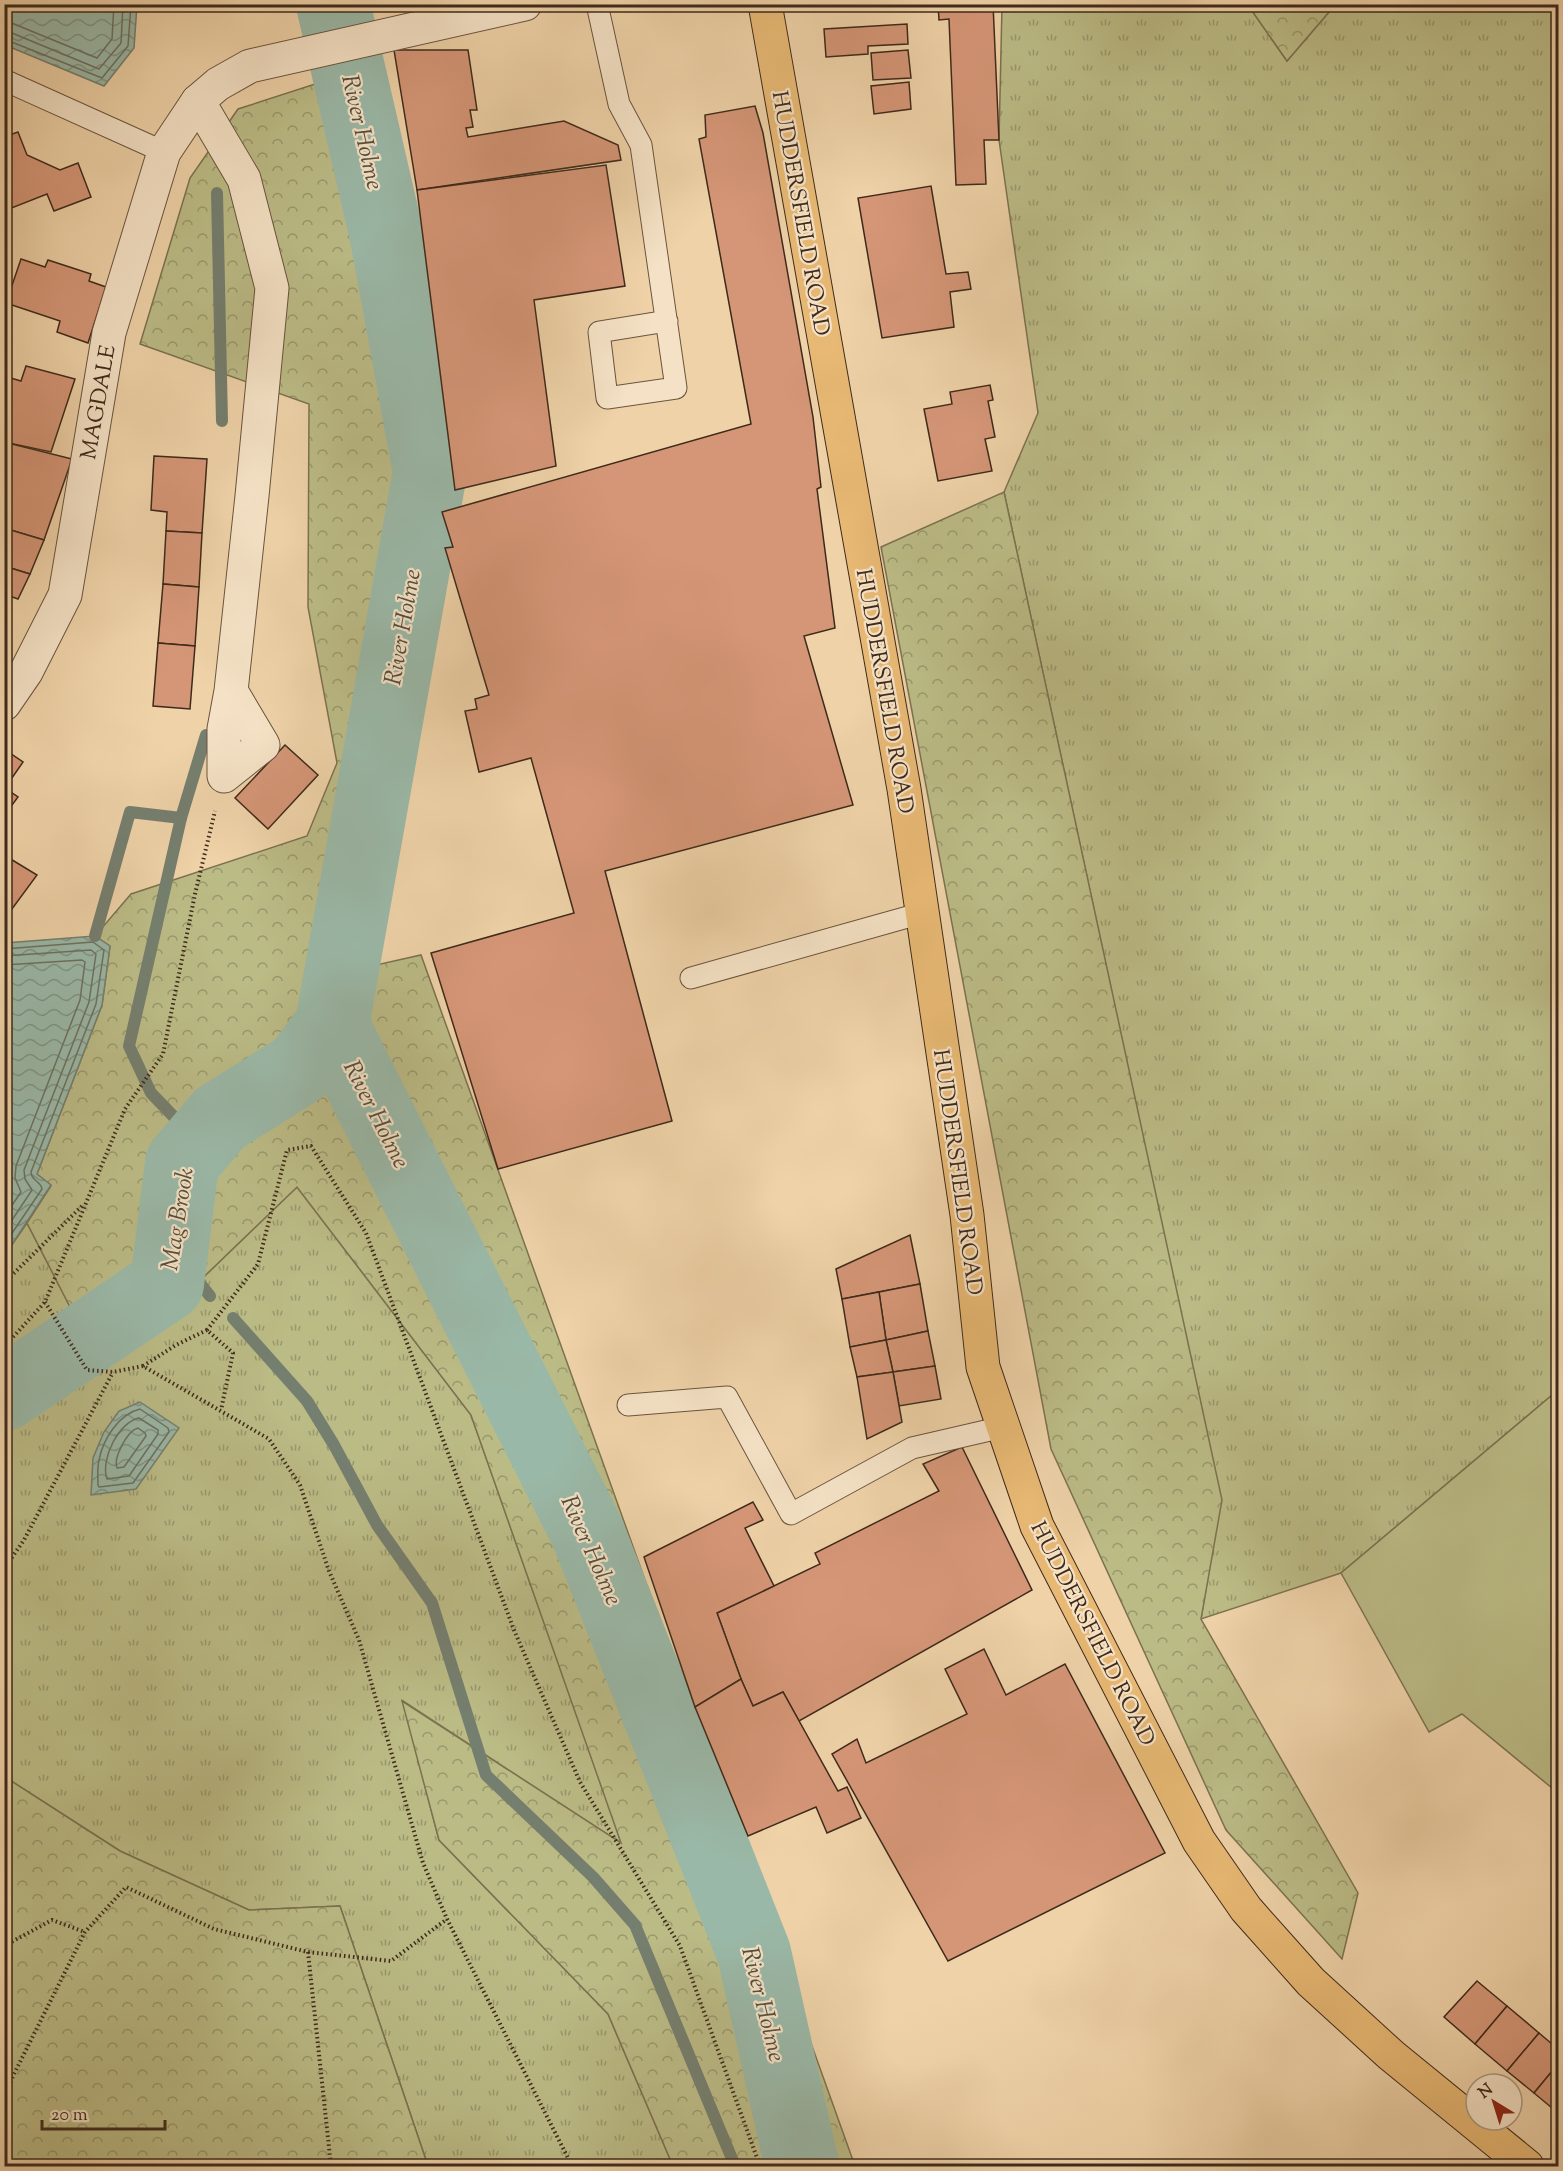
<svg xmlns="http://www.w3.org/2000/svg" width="1563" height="2171" viewBox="0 0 1563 2171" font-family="'Sorts Mill Goudy',serif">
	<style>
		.grass { fill: url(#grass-tufts); stroke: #7c7250; stroke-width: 1.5 }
		.forest { fill: url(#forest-crowns); stroke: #7c7250; stroke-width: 1.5 }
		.garden { fill: #bbbb86; stroke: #7c7250; stroke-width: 1.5 }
		.water { fill: url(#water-waves); stroke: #757f6f; stroke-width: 1.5 }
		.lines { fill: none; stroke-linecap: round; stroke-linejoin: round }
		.shore { stroke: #6c7161; stroke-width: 1.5 }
		.stream { stroke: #757f6f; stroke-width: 12 }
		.river { stroke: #9ab8a7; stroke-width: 74 }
		.building { fill: #d59677; stroke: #3e2a1b; stroke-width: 1.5 }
		.service-casing { stroke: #6a543e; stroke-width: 23 }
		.minor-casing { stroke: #6a543e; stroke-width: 35 }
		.primary-casing { stroke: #3e2a1b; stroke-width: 35 }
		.path { stroke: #3e2a1b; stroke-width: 4; stroke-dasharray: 1.5 3; stroke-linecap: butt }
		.service { stroke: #f5e2c6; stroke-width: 21 }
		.minor { stroke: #f5e2c6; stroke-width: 33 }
		.primary { stroke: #e8b974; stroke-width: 33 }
		.labels { text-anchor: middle; stroke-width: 4.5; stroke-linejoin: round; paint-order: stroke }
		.street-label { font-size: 22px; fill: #3e2a1b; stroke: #f5e2c6 }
		.water-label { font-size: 24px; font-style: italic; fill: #554e3e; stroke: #f5e2c6 }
	</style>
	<defs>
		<pattern id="grass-tufts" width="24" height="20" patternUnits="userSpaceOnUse" patternTransform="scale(1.5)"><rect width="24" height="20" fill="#bbbb86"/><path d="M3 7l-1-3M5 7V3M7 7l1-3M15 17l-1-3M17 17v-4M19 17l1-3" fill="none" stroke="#99986d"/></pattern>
		<pattern id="forest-crowns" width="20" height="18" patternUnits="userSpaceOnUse" patternTransform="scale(1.5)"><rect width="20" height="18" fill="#bbbb86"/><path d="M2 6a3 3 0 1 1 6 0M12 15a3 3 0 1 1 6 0" fill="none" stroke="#99986d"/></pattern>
		<pattern id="water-waves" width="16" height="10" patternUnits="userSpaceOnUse" patternTransform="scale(1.5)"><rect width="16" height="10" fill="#9ab8a7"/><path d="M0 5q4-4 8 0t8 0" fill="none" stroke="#7f9687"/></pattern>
	</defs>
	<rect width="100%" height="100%" fill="#efd2a8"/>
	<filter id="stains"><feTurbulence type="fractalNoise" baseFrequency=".00333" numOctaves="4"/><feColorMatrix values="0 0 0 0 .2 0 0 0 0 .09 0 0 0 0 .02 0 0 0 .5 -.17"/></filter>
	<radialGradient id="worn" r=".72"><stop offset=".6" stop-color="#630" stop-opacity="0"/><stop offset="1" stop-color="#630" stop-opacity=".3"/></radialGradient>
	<g class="grass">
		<path d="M1002 5H1248L1287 61 1335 5H1558V1390L1341 1573 1201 1619 1221 1499 1004 492 1038 413 999 140Z"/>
		<path d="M297 1187 471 1415 622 1844 403 1701 439 1840 608 2014 673 2166H428L340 1906 249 1910 120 1851 5 1777V1255L27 1223 93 1351 186 1294Z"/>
	</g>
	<g class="forest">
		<path d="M1248 5H1335L1287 61Z"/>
		<path d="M343 75 422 508 338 902 372 966 421 955 855 2166H673L608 2014 439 1840 402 1701 621 1843 471 1415 297 1187 186 1294 93 1352 27 1223 51 1186 37 1174 102 1005 110 946 95 936 131 894 307 836 337 763 308 607 309 404 140 344 190 178 238 109Z"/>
		<path d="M1004 492 1222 1500 1201 1619 1358 1893 1342 1959 1226 1830 1051 1449 881 547Z"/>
		<path d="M5 1777 120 1851 249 1910 340 1906 428 2166H5Z"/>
	</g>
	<path class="garden" d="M1558 1390V1793L1462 1714 1429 1732 1341 1573Z"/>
	<g class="water">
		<path d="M4 5H137L134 48 104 86 5 45Z"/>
		<path d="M95 936 110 946 102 1005 37 1174 51 1185 5 1255V943Z"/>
		<path d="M140 1402 179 1428 136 1489 91 1495 93 1458 104 1432 119 1411Z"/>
	</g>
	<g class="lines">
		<g class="shore">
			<path d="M4 23 14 24 97 58 112 39 114 4"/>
			<path d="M4 32 12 33 99 69 121 43 123 4"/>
			<path d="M4 39 102 78 128 46 131 4"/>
			<path d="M4 949 93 942 104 950 96 1004 31 1172C31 1181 41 1181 42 1189L4 1245"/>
			<path d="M4 956 91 950 96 954 89 1002 24 1170 25 1179 32 1190 4 1232"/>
			<path d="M4 965 82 960 85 962 80 1000 16 1166 15 1178 21 1192 4 1217"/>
			<path d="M140 1409 168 1428 169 1432 133 1483 99 1487 98 1485C98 1477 97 1468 99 1460 103 1439 119 1414 140 1409Z"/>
			<path d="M139 1418 158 1430V1434L129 1476 107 1479C100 1459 119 1422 139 1418Z"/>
			<path d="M138 1428 145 1433 146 1436 124 1467 117 1468C113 1458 127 1431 138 1428Z"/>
		</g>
		<g class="stream">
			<path d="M217 193 222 421"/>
			<path d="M95 936 130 812 181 818"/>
			<path d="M199 1143 151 1093 129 1046 181 818 206 735"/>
			<path d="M170 1246 210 1296"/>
			<path d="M233 1318 307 1401 334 1445 377 1525 432 1603 486 1775 593 1877 635 1925 735 2166"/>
		</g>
		<g class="river">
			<path d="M333 4 387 237 430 472 332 1025 588 1534 754 1953 802 2166"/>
			<path d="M4 1394 167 1284 182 1163 220 1118 300 1068 332 1025"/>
		</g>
	</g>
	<g class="building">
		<path d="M938 4H993L999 140H984L986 184 956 185 949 19 939 20Z"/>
		<path d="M907 24 908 44 868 46V54L826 57 824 29Z"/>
		<path d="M394 50H468L477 110H470L473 127 466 128 468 137 564 121 618 145 621 160 417 190Z"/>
		<path d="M908 50 911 78 873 80 871 53Z"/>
		<path d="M909 82 911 109 874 114 871 86Z"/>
		<path d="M755 106 763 133 813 417 821 487 817 489 835 628 804 636 853 805 605 871 672 1121 498 1169 431 953 574 913 531 758 479 772 465 711 477 709 475 699 489 695 445 548 453 547 442 512 751 424 699 139 706 137 705 115Z"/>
		<path d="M18 132 27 155 60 170 78 163 91 197 54 211 47 194 4 211V137Z"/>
		<path d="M606 165 625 286 534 300 556 466 455 490 417 190Z"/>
		<path d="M931 186 946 274 968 272 971 289 950 292 954 327 882 338 858 198Z"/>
		<path d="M21 259 45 267 48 260 91 274 89 281 106 287 88 343 57 332 60 321 6 303Z"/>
		<path d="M26 366 75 379 51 452 4 442V376L21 381Z"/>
		<path d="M990 385 993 400 988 401 995 437 985 439 992 471 938 481 924 409 952 404 950 392Z"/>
		<path d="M4 442 72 459 44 540 4 528Z"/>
		<path d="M154 456 207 459 202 533 166 531 167 512 151 510Z"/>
		<path d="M4 528 44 540 30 574 4 566Z"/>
		<path d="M166 531 202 533 199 587 163 584Z"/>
		<path d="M4 566 30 574 18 599 4 594Z"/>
		<path d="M163 584 199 587 195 646 158 643Z"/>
		<path d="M158 643 195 646 190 709 153 706Z"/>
		<path d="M285 745 318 775 268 829 235 798Z"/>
		<path d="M4 749 23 762 5 788 18 797 4 816Z"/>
		<path d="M4 855 37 875 6 917 4 916Z"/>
		<path d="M910 1235 920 1284 842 1299 836 1269Z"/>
		<path d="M920 1284 928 1331 886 1340 879 1292Z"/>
		<path d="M879 1292 886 1340 850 1347 842 1299Z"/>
		<path d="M928 1331 935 1366 893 1372 886 1340Z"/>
		<path d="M886 1340 893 1372 857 1377 850 1347Z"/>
		<path d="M935 1366 941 1399 899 1406 893 1372Z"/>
		<path d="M893 1372 902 1422 867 1439 857 1377Z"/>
		<path d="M962 1447 1032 1590 799 1721 783 1692 753 1706 741 1679 717 1613 820 1564 815 1553 939 1491 923 1464Z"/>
		<path d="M753 1502 763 1520 745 1528 774 1586 717 1613 741 1679 695 1707 644 1557Z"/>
		<path d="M984 1649 1006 1695 1065 1664 1165 1853 948 1961 832 1754 857 1739 866 1763 967 1714 945 1669Z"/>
		<path d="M741 1679 753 1706 783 1692 838 1791 847 1787 861 1818 827 1833 816 1807 748 1836 695 1707Z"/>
		<path d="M1477 1981 1507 2006 1475 2044 1444 2017Z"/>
		<path d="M1507 2006 1539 2033 1507 2071 1475 2044Z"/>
		<path d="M1539 2033 1558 2049V2064L1534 2093 1507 2071Z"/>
		<path d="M1558 2064V2113L1534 2093Z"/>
	</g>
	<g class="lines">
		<defs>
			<g id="service">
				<path d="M597 4 619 104 641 145 676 388 607 398 599 332 667 321"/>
				<path d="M4 80 164 152"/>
				<path d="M691 978 922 913"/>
				<path d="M628 1405 727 1397 791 1514 912 1448 1003 1427"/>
			</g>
			<g id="minor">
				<path d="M198 101 244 179 272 288 252 496 231 691 224 729V776L263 745 231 691"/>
				<path d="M4 704 26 672 65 595 109 333 164 152 198 101 218 84 250 66 525 4"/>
			</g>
			<path id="primary" d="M765 4 904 789 967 1215 983 1367 1037 1526 1199 1841 1246 1909 1311 1982 1391 2055 1527 2166"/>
		</defs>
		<use href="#service" class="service-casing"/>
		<use href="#minor" class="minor-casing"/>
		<use href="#primary" class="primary-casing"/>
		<g class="path">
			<path d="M4 1283 84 1204"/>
			<path d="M45 1302 87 1370 113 1372 143 1366 269 1439 300 1485 329 1571 359 1640 423 1863 447 1919 572 2166"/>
			<path d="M207 1330 258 1264 287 1150 311 1146 366 1233 514 1630 580 1782 680 1946 760 2166"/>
			<path d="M4 1347 45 1302 125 1109 163 1054 195 894 215 811"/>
			<path d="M143 1366 176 1345 207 1330 233 1353 221 1410"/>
			<path d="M4 1569 24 1540 113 1372"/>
			<path d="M4 1946 52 1920 85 1932"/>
			<path d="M308 1952 331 2166"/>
			<path d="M4 2099 13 2076 85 1932 126 1887 214 1929 308 1952 391 1961 447 1919"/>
		</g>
		<use href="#service" class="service"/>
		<use href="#minor" class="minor"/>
		<use href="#primary" class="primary"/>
	</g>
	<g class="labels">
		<g class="street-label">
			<text transform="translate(802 213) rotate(80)" y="8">HUDDERSFIELD ROAD</text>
			<text transform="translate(97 402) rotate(-80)" y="8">MAGDALE</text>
			<text transform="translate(886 691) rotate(80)" y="8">HUDDERSFIELD ROAD</text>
			<text transform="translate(959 1172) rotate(82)" y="8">HUDDERSFIELD ROAD</text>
			<text transform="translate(1094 1633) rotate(63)" y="8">HUDDERSFIELD ROAD</text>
		</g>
		<g class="water-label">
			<text transform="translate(363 132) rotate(77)" y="8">River Holme</text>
			<text transform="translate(402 627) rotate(-80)" y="8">River Holme</text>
			<text transform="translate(377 1114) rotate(63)" y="8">River Holme</text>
			<text transform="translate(177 1219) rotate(-81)" y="8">Mag Brook</text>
			<text transform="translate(592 1550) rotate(66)" y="8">River Holme</text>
			<text transform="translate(764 2004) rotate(76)" y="8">River Holme</text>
		</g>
	</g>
	<rect width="1563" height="2171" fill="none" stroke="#efd2a8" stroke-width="24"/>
	<rect x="6" y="6" width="1551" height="2159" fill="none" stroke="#3e2a1b" stroke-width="3"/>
	<rect x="12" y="12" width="1539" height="2147" fill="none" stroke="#3e2a1b" stroke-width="1.5"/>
	<g transform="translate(1494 2102) rotate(322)"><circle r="28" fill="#f5e2c6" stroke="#ac9882" stroke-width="1.5"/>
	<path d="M0-4.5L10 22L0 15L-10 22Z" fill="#8f2418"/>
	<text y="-9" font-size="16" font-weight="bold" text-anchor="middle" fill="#3e2a1b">N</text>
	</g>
	<path d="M42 2120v9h123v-9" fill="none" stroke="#3e2a1b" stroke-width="3"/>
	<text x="51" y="2120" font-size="18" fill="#3e2a1b" stroke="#f5e2c6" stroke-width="4.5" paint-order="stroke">20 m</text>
	<rect width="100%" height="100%" filter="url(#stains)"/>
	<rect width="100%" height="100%" fill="url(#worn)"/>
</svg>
